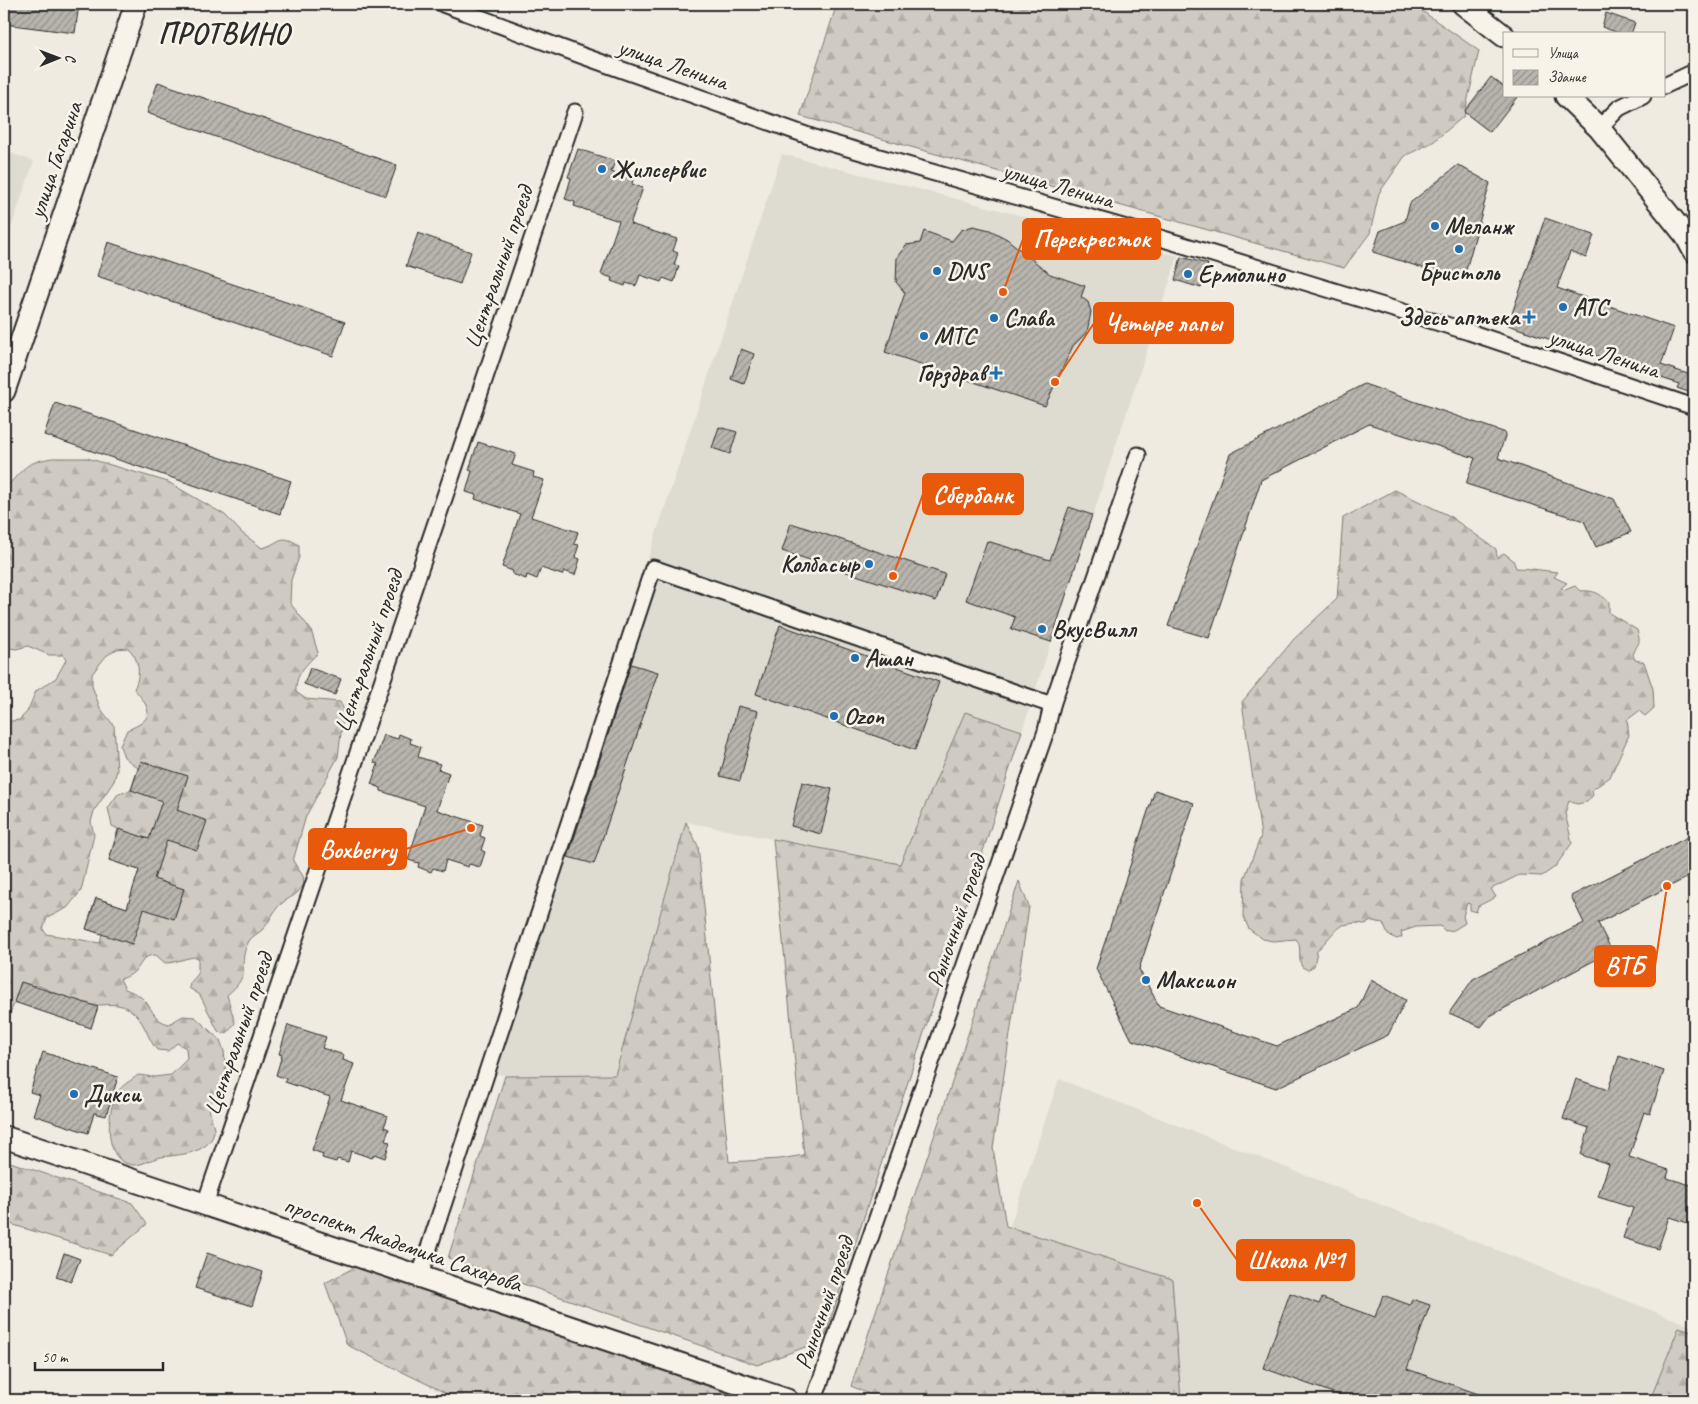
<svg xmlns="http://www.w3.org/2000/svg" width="1698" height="1404" viewBox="0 0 1698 1404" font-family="Caveat,sans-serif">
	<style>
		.built { fill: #dedbd1 }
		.forest { fill: url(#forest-firs); stroke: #7d7b76; fill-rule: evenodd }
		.building { fill: url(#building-hatch); stroke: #2b2b2b }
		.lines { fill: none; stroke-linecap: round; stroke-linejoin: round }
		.street-casing { stroke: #2b2b2b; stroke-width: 19 }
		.secondary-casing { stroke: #2b2b2b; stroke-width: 25 }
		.street { stroke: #f7f3e8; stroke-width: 15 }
		.secondary { stroke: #f7f3e8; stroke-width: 21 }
		.poi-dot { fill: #1f6fb2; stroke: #f7f3e8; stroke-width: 2 }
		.labels { text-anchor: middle; stroke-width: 5; stroke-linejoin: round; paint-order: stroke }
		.street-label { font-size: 24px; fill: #2b2b2b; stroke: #f7f3e8 }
		.poi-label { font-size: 24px; font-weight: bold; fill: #2b2b2b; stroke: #f7f3e8; text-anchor: start }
		.district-label { font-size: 29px; font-weight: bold; letter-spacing: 1px; fill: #2b2b2b; stroke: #f7f3e8 }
		.leader { fill: none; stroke: #e8590c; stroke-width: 2 }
		.callout-dot { fill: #e8590c; stroke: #f7f3e8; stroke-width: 2 }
		.callout { fill: #e8590c; stroke: #e8590c; stroke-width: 2 }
		.callout-label { font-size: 25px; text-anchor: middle; font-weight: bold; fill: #fff }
	</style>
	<defs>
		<pattern id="forest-firs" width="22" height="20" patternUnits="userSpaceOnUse" patternTransform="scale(1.25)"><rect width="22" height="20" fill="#cfcbc2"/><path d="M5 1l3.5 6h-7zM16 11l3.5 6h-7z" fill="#b2aea7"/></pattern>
		<pattern id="building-hatch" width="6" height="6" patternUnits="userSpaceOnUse" patternTransform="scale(1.25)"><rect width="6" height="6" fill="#b8b5ae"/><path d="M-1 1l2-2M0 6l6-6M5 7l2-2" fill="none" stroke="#96938e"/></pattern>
	</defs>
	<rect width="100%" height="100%" fill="#efebe0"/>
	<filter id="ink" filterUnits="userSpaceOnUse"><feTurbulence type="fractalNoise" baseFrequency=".02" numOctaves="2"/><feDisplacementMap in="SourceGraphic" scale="10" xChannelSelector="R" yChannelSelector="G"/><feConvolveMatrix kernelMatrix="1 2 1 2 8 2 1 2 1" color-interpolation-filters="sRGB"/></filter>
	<g filter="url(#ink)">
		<g class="built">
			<path d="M4 151 34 161 4 248Z"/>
			<path d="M782 154 1178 256 1022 731 965 712 900 864 686 822 615 1075 505 1076 479 1068Z"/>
			<path d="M1059 1079 1694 1327V1400H952Z"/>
		</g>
		<g class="forest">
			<path d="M837 4H1412L1479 51 1464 116 1433 142 1405 156 1379 193 1370 233 1344 268 800 116Z"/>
			<path d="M52 458H87L168 482 225 515 242 533 262 548C280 544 279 532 299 545V557L291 580 290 603 311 630 318 653C306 665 295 674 296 692L306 699 340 702 344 710 338 757 306 816 293 861 303 876 304 884C295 898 292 895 281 904 274 909 270 922 263 929 259 933 252 936 249 941 235 967 255 972 227 995L235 1023 228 1032 223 1034 218 1031 200 995 189 988 190 983 198 974V957C185 957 177 963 165 963L156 955C137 955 144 973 120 979L125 989C133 992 140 995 146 1002 153 1011 155 1021 169 1024L183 1016 195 1017 220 1040 224 1051 227 1087C222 1092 214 1097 211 1103 204 1116 225 1130 205 1146 192 1155 176 1155 161 1157 149 1159 140 1168 128 1164 103 1158 106 1106 120 1089 124 1084 132 1080 138 1075L154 1077 171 1075 187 1059 186 1048 177 1043 168 1051 157 1050C146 1037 145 1019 129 1009 114 1000 99 1008 84 1004 69 1001 56 993 42 987 19 976 8 1018 4 1034V722L19 720 27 712 36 691 56 678 66 660 63 655H49L28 646 16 649 4 647V489C24 470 22 463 52 458ZM128 648C140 660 141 675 134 689 153 710 154 720 127 730L120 746 124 757 138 768 131 790 118 794 108 808 112 826 118 829 109 860 139 870 127 908 96 898 86 929 102 934 100 943 46 934 43 929 47 918 67 908 81 891 94 835 91 822 94 811 114 781 117 770 114 726 100 708 92 686V674L106 656 117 649Z"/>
			<path d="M1395 490 1448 515 1496 549 1497 558 1504 553 1513 560 1516 568C1531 568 1544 571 1558 572L1554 577 1567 583 1561 588 1565 590 1575 586 1580 591C1594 590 1599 593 1609 602V613L1637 630C1642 646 1637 642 1633 655L1635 660 1644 662 1653 689 1654 708 1645 716 1639 711 1627 720 1629 735 1610 777 1592 790 1593 795 1587 802 1577 804 1569 801 1565 813 1572 843 1555 867 1542 876 1519 875 1491 889 1496 897 1478 906 1476 912 1470 910V904L1467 903 1463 916 1465 923 1454 930 1445 931 1440 926 1416 927 1401 932 1402 937 1397 939 1388 935 1383 923 1372 921 1365 924 1355 923 1343 925 1334 932 1317 951 1314 966 1308 970 1302 967C1297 958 1303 947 1296 939L1273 941 1263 939 1249 929 1243 916 1244 879 1261 836 1242 702 1294 639 1337 599 1343 518Z"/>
			<path d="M965 712 1022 731 824 1340 757 1365 448 1258 505 1076 615 1075 686 822 698 846 729 1162 780 1159 804 1155 773 839 900 864Z"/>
			<path d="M1019 881 1029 907 993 1148 1006 1226 1172 1279 1181 1400H882L851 1386Z"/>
			<path d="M4 1160 132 1203 147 1224 111 1255 4 1222Z"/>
			<path d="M361 1264 735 1390 737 1400H460L347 1345 325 1283Z"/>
			<path d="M1679 1327 1694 1332V1400H1650Z"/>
		</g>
		<g class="building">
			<path d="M4 4H79L75 33 4 24Z"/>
			<path d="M1606 13 1635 23 1631 34H1621L1602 27Z"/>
			<path d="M1491 77 1504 87V96H1518L1490 132 1464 112Z"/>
			<path d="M158 82 397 165 386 196 147 113Z"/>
			<path d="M578 149 615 161 611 172 633 179 632 184 643 188 630 224 677 239 673 251 678 253 674 265 679 266 674 282 663 278 661 282 640 275 636 286 626 283 625 286 611 281 612 278 601 274 619 221 574 206 575 202 565 199 571 178 568 177Z"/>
			<path d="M1458 165 1490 183 1463 281 1373 252 1380 231 1405 221 1410 203Z"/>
			<path d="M1545 218 1594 235 1586 258 1570 252 1557 288 1674 328 1661 365 1694 376V394L1677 388 1679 384 1508 325Z"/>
			<path d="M973 226 990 230 1007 239 1050 274 1085 286 1081 297 1088 302 1091 312 1087 332 1073 346 1045 406 885 352 905 293 896 282 897 257 906 245 920 243 924 231 952 241 961 230Z"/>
			<path d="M418 233 471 252 460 284 406 266Z"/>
			<path d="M108 242 345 322 333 356 97 276Z"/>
			<path d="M1181 257 1208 264 1201 288 1175 280Z"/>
			<path d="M741 349 754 354 744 384 731 379Z"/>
			<path d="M1364 384 1506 433 1498 458 1614 499 1631 532 1596 547 1584 521 1466 484 1475 458 1369 424 1261 480 1209 638 1168 626 1230 454Z"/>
			<path d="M55 403 291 481 280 514 44 435Z"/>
			<path d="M719 427 737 432 730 454 712 448Z"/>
			<path d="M478 442 516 454 512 465 534 472 533 477 544 480 531 517 578 532 574 544 579 545 575 557 580 559 575 575 564 571 562 575 541 568 537 579 527 575 526 579 512 574 513 571 502 567 520 514 475 499 476 495 466 492 472 471 469 470Z"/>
			<path d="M1069 507 1092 515 1051 642 1011 629 1015 617 966 600 987 541 1050 560Z"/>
			<path d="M791 523 945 574 936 601 782 551Z"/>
			<path d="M780 625 939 682 915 750 756 694Z"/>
			<path d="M631 664 658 672 594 864 568 857Z"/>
			<path d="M310 668 341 679 335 695 304 684Z"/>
			<path d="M738 706 758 711 740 781 720 776Z"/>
			<path d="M399 734 411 739 410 743 421 747 418 757 440 764 438 769 449 773 437 810 483 825 480 836 485 838 481 850 485 852 480 867 469 864 468 867 446 860 443 871 433 868 431 872 418 867 419 863 408 860 425 806 381 791V788L371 784 378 764 374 763 384 735 398 739Z"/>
			<path d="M141 761 188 776 177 810 207 821 197 850 167 840 154 879 184 889 174 919 144 909 132 944 86 929 96 898 127 908 139 870 109 860 119 829 149 839 162 801 131 790Z"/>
			<path d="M802 782 832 789 821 834 791 826Z"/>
			<path d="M1155 790 1194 803 1139 969 1159 1006 1277 1046 1358 1008 1371 980 1406 1000 1388 1035 1276 1088 1132 1040 1096 969Z"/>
			<path d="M1694 834V874L1598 923 1612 951 1490 1016 1481 1027 1449 1013 1473 979 1584 923 1571 896Z"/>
			<path d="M21 982 98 1007 91 1028 14 1002Z"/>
			<path d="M288 1025 326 1037 322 1048 344 1055 343 1060 354 1064 341 1100 388 1116 384 1127 389 1129 385 1141 390 1142 385 1158 374 1154 372 1158 351 1151 348 1162 337 1159 336 1162 322 1158 323 1154 312 1150 330 1097 285 1082 286 1079 276 1075 282 1055 279 1054Z"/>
			<path d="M43 1052 118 1077 106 1116 94 1113 88 1133 33 1115 40 1095 30 1092Z"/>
			<path d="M1619 1056 1664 1071 1650 1114 1644 1112 1629 1157 1669 1170 1667 1178 1694 1186V1225L1669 1217 1658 1249 1623 1238 1633 1208 1598 1197 1609 1164 1581 1155 1589 1128 1563 1119 1576 1079 1608 1090Z"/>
			<path d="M64 1253 80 1259 71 1282 56 1277Z"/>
			<path d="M207 1253 263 1272 252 1306 195 1288Z"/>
			<path d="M1290 1293 1319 1304 1322 1298 1375 1317 1383 1295 1410 1305 1412 1299 1430 1305 1407 1369 1490 1398V1400H1353L1263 1368Z"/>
		</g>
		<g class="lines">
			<defs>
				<g id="street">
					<path d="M443 4 583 56 820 140 1147 234 1469 332 1694 407"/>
					<path d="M1664 86 1694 72"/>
					<path d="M1599 128 1619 108 1643 96"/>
					<path d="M205 1204 575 112"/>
					<path d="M419 1278 653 568 1052 705"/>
					<path d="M814 1400 1046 731 1052 705 1138 455"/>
				</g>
				<g id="secondary">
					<path d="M1463 4 1504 36"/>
					<path d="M1566 96 1599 128 1686 236 1694 251"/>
					<path d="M4 391 136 4"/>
					<path d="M4 1137 787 1400"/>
				</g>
			</defs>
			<use href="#street" class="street-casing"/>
			<use href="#secondary" class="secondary-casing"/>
			<use href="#street" class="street"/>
			<use href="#secondary" class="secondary"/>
		</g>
	</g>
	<g class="poi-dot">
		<circle cx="602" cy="169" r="5"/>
		<circle cx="1435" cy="226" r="5"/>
		<circle cx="1459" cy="249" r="5"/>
		<circle cx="937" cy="271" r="5"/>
		<circle cx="1188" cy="274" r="5"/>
		<circle cx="1563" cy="307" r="5"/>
		<path d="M1526.5 309.5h5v5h5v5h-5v5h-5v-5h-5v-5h5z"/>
		<circle cx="994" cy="318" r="5"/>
		<circle cx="924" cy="336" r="5"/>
		<path d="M993.5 365.5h5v5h5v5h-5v5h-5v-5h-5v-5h5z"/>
		<circle cx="869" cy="564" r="5"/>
		<circle cx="1042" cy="629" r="5"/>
		<circle cx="855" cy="658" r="5"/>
		<circle cx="834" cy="716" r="5"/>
		<circle cx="1146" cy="980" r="5"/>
		<circle cx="74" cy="1094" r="5"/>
	</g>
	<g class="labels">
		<g class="street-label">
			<text transform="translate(673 64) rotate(19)" y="8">улица Ленина</text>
			<text transform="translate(55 160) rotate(-71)" y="8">улица Гагарина</text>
			<text transform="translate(1058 185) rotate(16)" y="8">улица Ленина</text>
			<text transform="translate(498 267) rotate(-71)" y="8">Центральный проезд</text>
			<text transform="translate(1604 353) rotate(18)" y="8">улица Ленина</text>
			<text transform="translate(368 651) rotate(-71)" y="8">Центральный проезд</text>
			<text transform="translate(956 921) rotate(-71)" y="8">Рыночный проезд</text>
			<text transform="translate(238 1034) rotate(-71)" y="8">Центральный проезд</text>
			<text transform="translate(403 1244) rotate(19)" y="8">проспект Академика Сахарова</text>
			<text transform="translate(824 1303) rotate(-71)" y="8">Рыночный проезд</text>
		</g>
		<g class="poi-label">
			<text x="612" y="177">Жилсервис</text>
			<text x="1445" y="234">Меланж</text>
			<text x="947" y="279">DNS</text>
			<text x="1459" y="280" text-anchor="middle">Бристоль</text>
			<text x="1198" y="282">Ермолино</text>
			<text x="1573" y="315">АТС</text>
			<text x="1519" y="325" text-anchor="end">Здесь аптека</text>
			<text x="1004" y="326">Слава</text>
			<text x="934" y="344">МТС</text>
			<text x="986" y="381" text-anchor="end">Горздрав</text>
			<text x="859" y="572" text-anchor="end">Колбасыр</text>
			<text x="1052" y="637">ВкусВилл</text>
			<text x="865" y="666">Ашан</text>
			<text x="844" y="724">Ozon</text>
			<text x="1156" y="988">Максион</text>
			<text x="84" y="1102">Дикси</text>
		</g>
		<g class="district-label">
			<text x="224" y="43">ПРОТВИНО</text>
		</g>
	</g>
	<path class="leader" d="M1003 292L1023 239M1055 382L1094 323M893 576L923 494M471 828L406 849M1667 886L1655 966M1197 1203L1237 1260"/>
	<g class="callout-dot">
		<circle cx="1003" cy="292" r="5"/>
		<circle cx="1055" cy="382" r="5"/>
		<circle cx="893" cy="576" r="5"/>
		<circle cx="471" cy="828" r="5"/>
		<circle cx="1667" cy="886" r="5"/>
		<circle cx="1197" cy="1203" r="5"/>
	</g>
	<g class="callout">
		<rect x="1023" y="219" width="137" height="40" rx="5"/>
		<rect x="1094" y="303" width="139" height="40" rx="5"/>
		<rect x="923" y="474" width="100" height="40" rx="5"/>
		<rect x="309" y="829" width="97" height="40" rx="5"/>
		<rect x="1595" y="946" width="60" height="40" rx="5"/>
		<rect x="1237" y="1240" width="117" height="40" rx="5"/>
	</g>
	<g class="callout-label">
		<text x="1092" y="247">Перекресток</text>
		<text x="1163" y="331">Четыре лапы</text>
		<text x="973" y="503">Сбербанк</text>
		<text x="358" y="858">Boxberry</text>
		<text x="1625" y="974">ВТБ</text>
		<text x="1296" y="1268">Школа №1</text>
	</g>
	<rect width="1698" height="1404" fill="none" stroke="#f7f3e8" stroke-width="20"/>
	<rect x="10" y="10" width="1678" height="1384" fill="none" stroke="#2b2b2b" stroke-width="2" filter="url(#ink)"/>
	<rect x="1503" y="32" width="162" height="65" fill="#f7f3e8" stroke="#a5a39c"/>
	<rect x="1513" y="49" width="25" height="8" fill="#f7f3e8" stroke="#a5a39c"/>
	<text x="1548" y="58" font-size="15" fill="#2b2b2b">Улица</text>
	<rect x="1513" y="70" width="25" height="15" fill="url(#building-hatch)" stroke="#a5a39c"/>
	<text x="1548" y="82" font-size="15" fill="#2b2b2b">Здание</text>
	<g transform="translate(58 58) rotate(89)" stroke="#f7f3e8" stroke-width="4" paint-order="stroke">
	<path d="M0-4L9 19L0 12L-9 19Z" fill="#2b2b2b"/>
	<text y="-8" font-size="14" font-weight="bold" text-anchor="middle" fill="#2b2b2b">С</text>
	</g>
	<path d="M35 1362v8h128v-8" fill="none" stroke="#2b2b2b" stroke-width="2.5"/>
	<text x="42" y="1362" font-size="15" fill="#2b2b2b" stroke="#f7f3e8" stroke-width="4" paint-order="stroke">50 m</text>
</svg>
